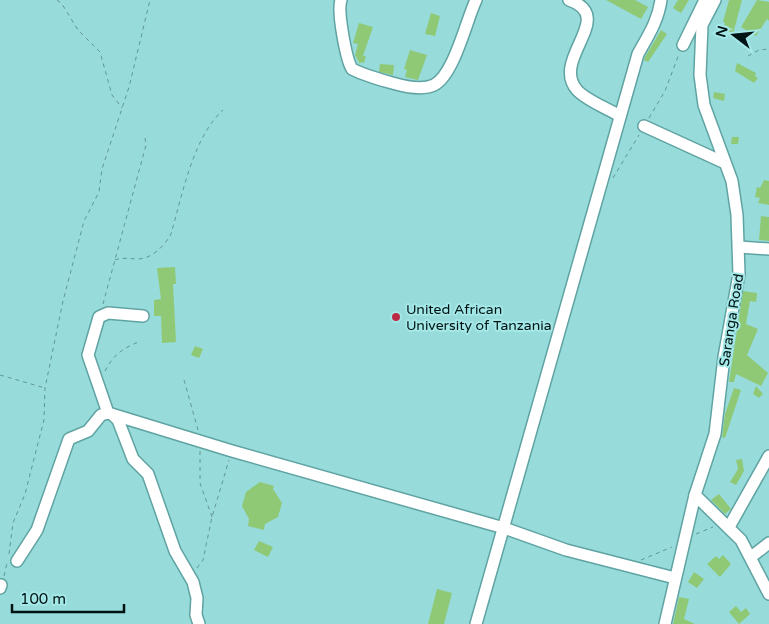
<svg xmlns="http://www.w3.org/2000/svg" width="769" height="624" viewBox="0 0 769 624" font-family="'Varela Round',sans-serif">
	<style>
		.building { fill: #90c976 }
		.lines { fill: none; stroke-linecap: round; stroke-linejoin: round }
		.minor-casing { stroke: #60a3a3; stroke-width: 14 }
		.path { stroke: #639696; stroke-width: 1; stroke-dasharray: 4 4; stroke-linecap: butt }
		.minor { stroke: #fff; stroke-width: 11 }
		.poi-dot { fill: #bc2b45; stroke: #a4e8e8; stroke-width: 2 }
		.labels { text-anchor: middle; stroke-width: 4; stroke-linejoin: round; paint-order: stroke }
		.poi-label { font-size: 14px; fill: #001314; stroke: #a4e8e8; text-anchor: start }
		.street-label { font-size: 14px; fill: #001314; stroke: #a4e8e8 }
	</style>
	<rect width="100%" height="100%" fill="#97dbdb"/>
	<g class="building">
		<path d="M606 0H635L648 7 641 19Z"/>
		<path d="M678 0H689L681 13 673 8Z"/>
		<path d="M729 0H742L733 34 723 32 725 23 723 22Z"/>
		<path d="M757 0 769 2V21L767 19 756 36 741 27Z"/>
		<path d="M431 13 440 16 435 36 425 34Z"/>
		<path d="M359 23 373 27 363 56H366L364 63 361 62 360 64 355 55 358 44 353 43Z"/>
		<path d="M661 30 667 34 648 62 644 60 645 57Z"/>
		<path d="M410 50 427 55 418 80 405 77 407 70 404 69Z"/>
		<path d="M737 63 756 73 755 76 758 78 754 83 735 71Z"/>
		<path d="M380 64 394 65 393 75 379 72Z"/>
		<path d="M714 92 725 94 724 101 713 98Z"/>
		<path d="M732 137H739L738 144H731Z"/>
		<path d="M764 180 769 181V205L758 203 760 198 755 197 757 187 760 188Z"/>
		<path d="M761 216 769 217V241L759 240Z"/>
		<path d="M175 267 176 284H173L176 342 162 343 161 316H154V300L161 299 157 268Z"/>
		<path d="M743 291 757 293 756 302 750 301 746 324 758 329 747 355 768 373 761 386 736 374 734 382H729Z"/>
		<path d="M195 346 203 349 199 358 191 355Z"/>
		<path d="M756 386 763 394 759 398 753 394Z"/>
		<path d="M734 388 741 390 725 438 722 437 725 414Z"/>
		<path d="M742 459 744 471 736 485 730 482 738 469 736 460Z"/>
		<path d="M260 482 274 486 273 489 282 503 278 517 265 524 264 530 248 526 249 519 242 506 246 492Z"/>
		<path d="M719 494 731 509 725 514 711 500Z"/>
		<path d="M259 541 273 547 268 557 254 550Z"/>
		<path d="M723 555 731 564 720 577 707 564 716 556 719 559Z"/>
		<path d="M694 572 704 579 697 588 688 582Z"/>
		<path d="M437 589 452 593 444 624H428Z"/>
		<path d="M679 597 689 599 684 619 695 624H673Z"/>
		<path d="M736 606 741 612 746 608 750 614 739 624 729 612Z"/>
	</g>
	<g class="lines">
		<defs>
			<g id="minor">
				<path d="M341 0C337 11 346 59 352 69 366 76 381 80 396 84 407 87 423 90 434 85 454 75 466 21 476 0"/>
				<path d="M569 0C618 17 550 59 577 90 587 101 607 108 620 116"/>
				<path d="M715 0 702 25 700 75 704 105 732 181 737 215 739 274 724 357 715 434 695 495 741 540 769 594"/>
				<path d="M683 45 705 0"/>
				<path d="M644 126 725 163"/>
				<path d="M739 247 769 249"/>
				<path d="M108 413 88 355 99 317 108 313 143 316"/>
				<path d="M113 415 118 420 133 459 148 474 175 551 193 582 197 598 196 615 199 624"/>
				<path d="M729 527 769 456"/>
				<path d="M751 557 769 543"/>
				<path d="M17 561 37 530 69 439 88 431 101 415 108 413 232 451 504 528 566 550 675 578"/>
				<path d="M0 588 1 585"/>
				<path d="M476 624 638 54C648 36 658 21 661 0"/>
				<path d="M665 624 695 495"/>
			</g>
		</defs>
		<use href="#minor" class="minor-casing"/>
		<g class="path">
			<path d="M57 0 62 4 78 30 100 52 112 95 122 108"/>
			<path d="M748 56 759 50 769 49"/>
			<path d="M649 118 665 91 679 54"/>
			<path d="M613 178 639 135"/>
			<path d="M115 260C123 257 130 259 139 259 153 258 165 245 171 234 182 196 193 137 223 110"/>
			<path d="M103 304 146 145 145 138"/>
			<path d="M105 371C114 354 123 348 141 341"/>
			<path d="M0 375 45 388"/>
			<path d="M184 380 198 430"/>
			<path d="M200 451V483L212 517"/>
			<path d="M696 534 713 527"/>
			<path d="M9 554 13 523 25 494 44 420 45 388 63 301 84 221 99 192 102 169 129 87 150 0"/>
			<path d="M641 560 672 547"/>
			<path d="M197 568 203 560 212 517 229 460"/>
			<path d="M4 576 7 563"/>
		</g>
		<use href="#minor" class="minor"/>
	</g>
	<circle class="poi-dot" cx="396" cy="317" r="5"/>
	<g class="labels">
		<g class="poi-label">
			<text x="406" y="314">United African<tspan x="406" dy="16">University of Tanzania</tspan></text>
		</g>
		<g class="street-label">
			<text transform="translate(731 320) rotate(-81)" y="5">Saranga Road</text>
		</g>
	</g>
	<g transform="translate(734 35) rotate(286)" stroke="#a4e8e8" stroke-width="4" paint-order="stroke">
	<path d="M0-4L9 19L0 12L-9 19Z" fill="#001314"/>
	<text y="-8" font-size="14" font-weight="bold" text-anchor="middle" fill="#001314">N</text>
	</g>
	<path d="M12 604v8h112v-8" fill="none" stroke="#001314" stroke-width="2.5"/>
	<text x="20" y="604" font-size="15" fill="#001314" stroke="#a4e8e8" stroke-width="4" paint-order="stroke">100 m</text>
</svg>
